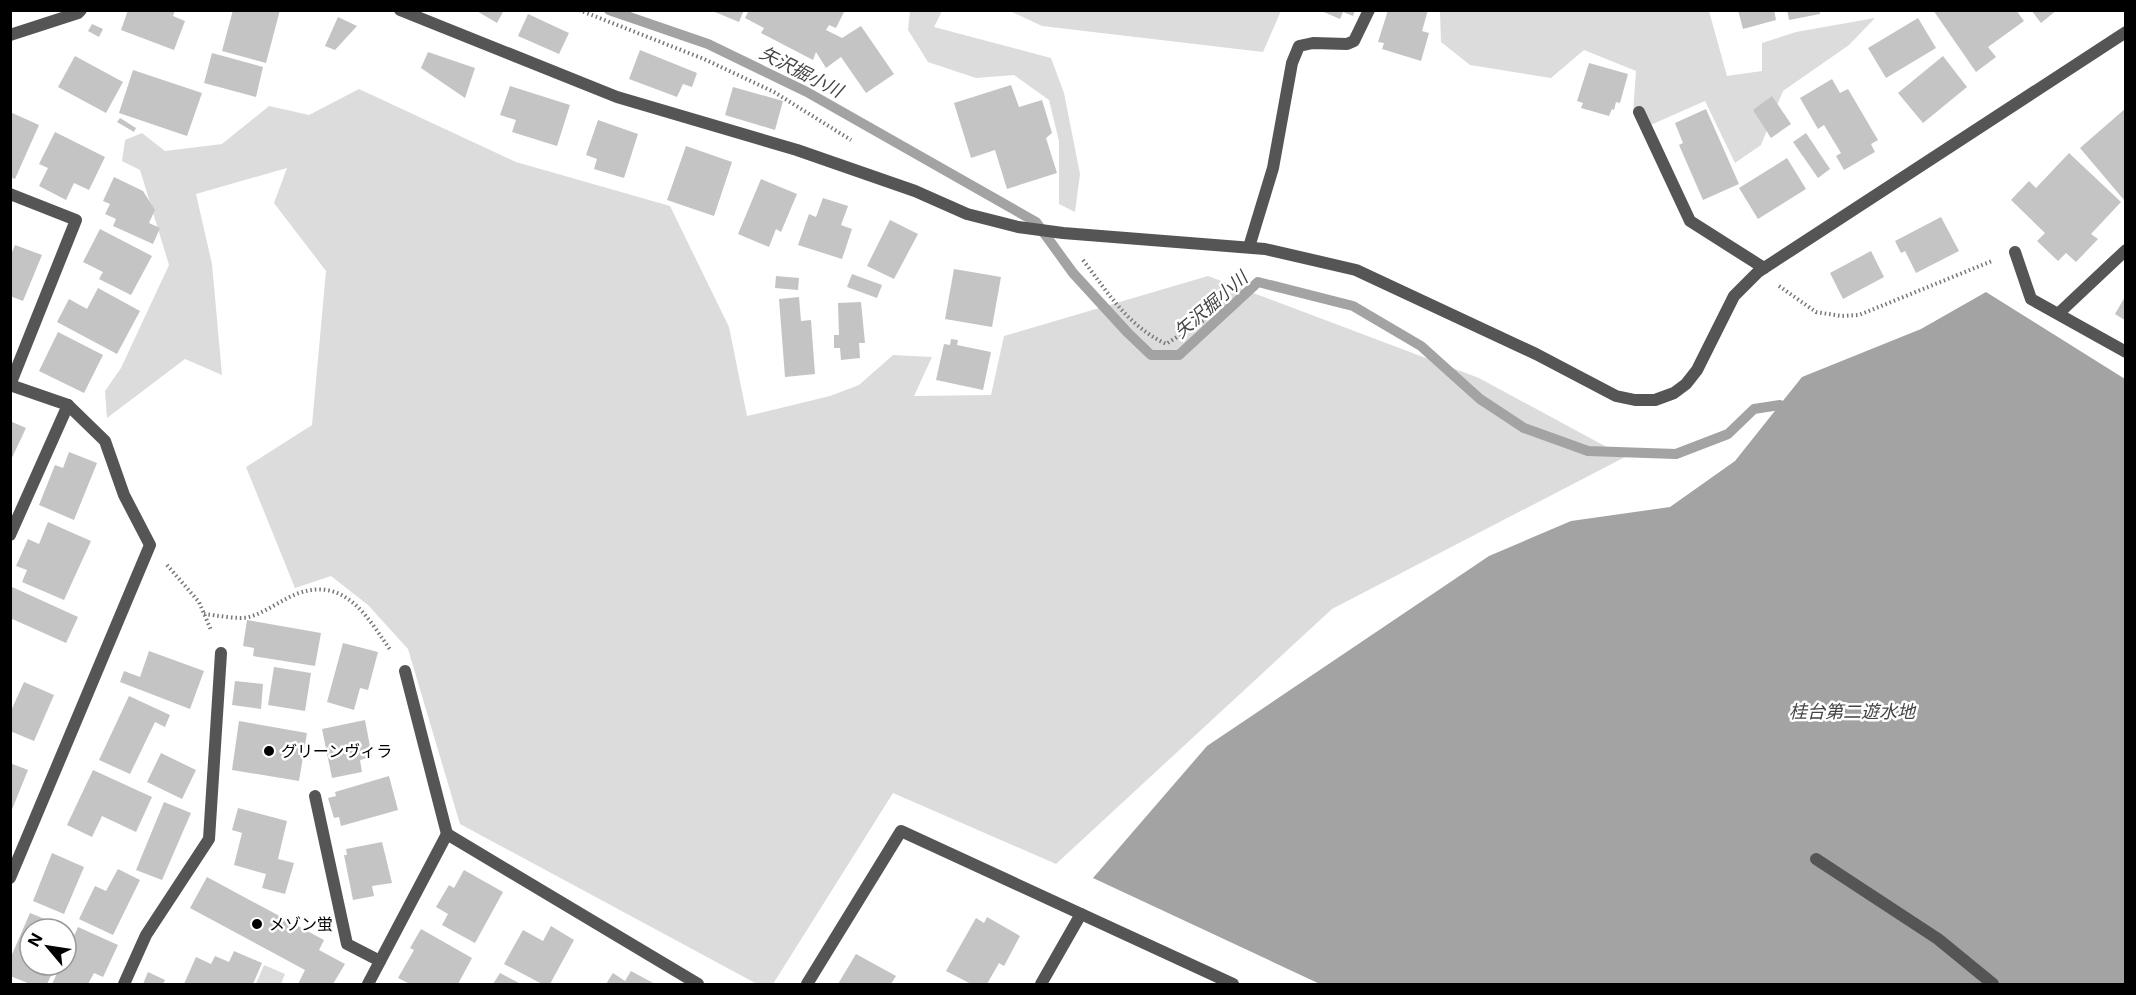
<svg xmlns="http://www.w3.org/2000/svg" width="2136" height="995" viewBox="0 0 2136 995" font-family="Inter,'Noto Sans JP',sans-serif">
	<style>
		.green { fill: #dcdcdc }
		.water { fill: #a3a3a3 }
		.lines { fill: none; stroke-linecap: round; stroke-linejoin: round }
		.stream { stroke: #a3a3a3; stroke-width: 10 }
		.building { fill: #c4c4c4 }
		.path { stroke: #777; stroke-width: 4; stroke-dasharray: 1.5 3; stroke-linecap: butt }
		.service { stroke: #555; stroke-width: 12 }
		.minor { stroke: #555; stroke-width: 12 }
		.poi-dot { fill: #000; stroke: #fff; stroke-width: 2 }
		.labels { text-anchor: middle; stroke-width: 5; stroke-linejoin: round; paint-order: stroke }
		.poi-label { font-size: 16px; fill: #000; stroke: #fff; text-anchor: start }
		.water-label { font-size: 18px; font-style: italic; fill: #444; stroke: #fff }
	</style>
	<rect width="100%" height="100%" fill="#fff"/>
	<g class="green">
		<path d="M910 11H942L934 27 1051 58 1064 93 1080 174 1075 212 1059 204V141L1049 100 1014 75 976 78 928 62 908 30Z"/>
		<path d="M1010 11H1281L1263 52 1042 26Z"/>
		<path d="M1440 11H1709L1727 76 1762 71V43L1796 32 1875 18 1849 45 1783 91 1761 145 1735 163 1705 101 1646 127 1633 113 1636 71 1584 50 1551 78 1470 65 1441 42Z"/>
		<path d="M359 89 516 162 670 206 729 327 747 416 830 396 859 385 893 355 932 357 914 396 991 395 1004 336 1208 276 1479 378 1625 457 1332 609 1056 864 893 793 773 984H757L460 824 408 649 368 605 331 576 295 588 246 467 312 425 326 271 274 203 287 168 196 194 212 264 222 375 185 359 107 418 105 391 121 368 169 265 140 170 122 161 125 140 142 133 165 151 222 144 269 106 309 115Z"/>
		<path d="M264 965 285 974 281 984H256Z"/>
	</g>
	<path class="water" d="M1986 292 2125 379V984H1320L1093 878 1207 746 1489 556 1571 521 1670 507 1735 461 1802 377 1921 329Z"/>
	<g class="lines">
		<path class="stream" d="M609 10 708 44 807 92 1036 222 1073 273 1128 333 1151 355H1179L1258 282 1353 306 1421 346 1480 399 1524 428 1588 451 1676 454 1728 434 1754 409 1780 405"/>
	</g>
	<g class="building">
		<path d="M128 10H175L173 16 185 21 174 50 121 30Z"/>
		<path d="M233 10H280L266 63 222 51Z"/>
		<path d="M475 10H504L497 23Z"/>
		<path d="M710 10H744L739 22Z"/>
		<path d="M749 10H845L836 28 829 25 826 30 842 38 861 26 894 74 866 93 841 57 826 68 816 52 813 60 761 33 764 28 745 18Z"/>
		<path d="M1319 10H1355L1353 16 1343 12 1340 19Z"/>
		<path d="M1388 10H1428L1422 31 1429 33 1421 61 1382 49 1384 43 1378 42Z"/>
		<path d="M1738 10H1774L1776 20 1743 29Z"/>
		<path d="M1787 10H1820V14L1789 20Z"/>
		<path d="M1933 10H2016L2024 21 1988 47 1996 57 1976 72Z"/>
		<path d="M2031 10H2057L2041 23Z"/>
		<path d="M528 14 569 33 559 54 518 36Z"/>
		<path d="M338 17 357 26 335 50 325 46Z"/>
		<path d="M1918 18 1936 48 1886 78 1868 48Z"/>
		<path d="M92 24 103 29 99 37 88 31Z"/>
		<path d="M640 50 697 73 692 87 683 84 677 97 629 79Z"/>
		<path d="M428 52 475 68 465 98 421 68Z"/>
		<path d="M212 53 263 67 256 97 204 83Z"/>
		<path d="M75 56 123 82 106 113 58 87Z"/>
		<path d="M1943 56 1967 87 1923 123 1898 93Z"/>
		<path d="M1589 63 1628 74 1620 103 1616 102 1614 110 1612 109 1609 116 1581 108 1583 103 1577 101Z"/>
		<path d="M133 70 202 93 187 136 119 113Z"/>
		<path d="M1832 79 1840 93 1848 89 1878 140 1871 144 1875 152 1844 170 1836 156 1841 153 1824 125 1818 129 1800 98Z"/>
		<path d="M1011 85 1019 107 1042 100 1052 133 1046 138 1057 173 1007 189 995 150 971 158 954 103Z"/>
		<path d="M510 86 570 105 557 146 512 132 516 120 500 115Z"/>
		<path d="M733 87 783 101 775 130 725 115Z"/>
		<path d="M1772 96 1791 124 1771 138 1753 110Z"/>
		<path d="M2126 108V199L2124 200 2080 148Z"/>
		<path d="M1706 109 1739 184 1703 200 1679 145 1683 143 1675 123Z"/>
		<path d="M10 112 39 125 15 179 10 177Z"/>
		<path d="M120 118 136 128 134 132 117 122Z"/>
		<path d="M598 120 638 134 624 178 594 169 597 159 586 155Z"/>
		<path d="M55 132 105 157 89 190 74 183 66 200 39 186 48 168 39 164Z"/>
		<path d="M1806 133 1830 169 1818 178 1793 142Z"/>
		<path d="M686 146 732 162 714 216 667 200Z"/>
		<path d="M2069 153 2121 202 2091 234 2098 239 2076 262 2066 253 2058 261 2037 241 2045 233 2011 200 2029 181 2036 188Z"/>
		<path d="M1787 158 1806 189 1758 219 1739 188Z"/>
		<path d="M114 177 143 191 155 210 149 223 160 228 153 244 113 226 116 219 105 214 110 204 103 201Z"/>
		<path d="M761 179 797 194 781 232 776 229 769 247 738 234Z"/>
		<path d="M823 198 848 206 841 225 852 229 842 259 798 245 809 214 816 217Z"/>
		<path d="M1941 217 1959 251 1916 273 1905 251 1901 253 1895 241Z"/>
		<path d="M890 220 918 234 894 279 867 266Z"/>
		<path d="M100 229 152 256 131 295 99 279 103 272 83 262Z"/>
		<path d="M15 245 42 255 23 301 10 296V252H12Z"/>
		<path d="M1871 251 1884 277 1843 299 1830 273Z"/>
		<path d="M954 269 1001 277 992 327 945 319Z"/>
		<path d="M852 274 882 285 877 298 847 287Z"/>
		<path d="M776 276 799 278 798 290 775 288Z"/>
		<path d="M98 288 140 311 117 354 57 322 69 299 87 309Z"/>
		<path d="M2126 295V321L2115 314Z"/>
		<path d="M799 297 801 321 811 320 815 374 785 377 779 299Z"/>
		<path d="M861 302 865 343H859L860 358 841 360 840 348H834V335H839L838 303Z"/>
		<path d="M58 332 103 355 84 393 39 371Z"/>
		<path d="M951 339 958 340 957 345 991 352 983 390 936 380 944 344 950 345Z"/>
		<path d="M10 421 26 428 10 462Z"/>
		<path d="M69 452 97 463 74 520 39 505 55 465 63 468Z"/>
		<path d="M48 522 91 541 64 600 22 582 27 570 16 566 28 539 39 544Z"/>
		<path d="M10 586 78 617 66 643 10 618Z"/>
		<path d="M247 620 321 633 315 666 253 656 254 648 243 646Z"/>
		<path d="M343 643 378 652 368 690 360 688 354 710 327 702Z"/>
		<path d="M149 651 204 671 190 709 120 682 124 671 140 677Z"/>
		<path d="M274 667 311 673 305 711 268 705Z"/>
		<path d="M235 681 263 684 261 709 232 705Z"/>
		<path d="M24 682 54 695 34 741 10 731V713Z"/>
		<path d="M129 696 170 715 165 727 155 722 130 774 99 760Z"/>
		<path d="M365 720 372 757 360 760 362 772 332 778 322 729Z"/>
		<path d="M239 721 307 733 299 781 232 770Z"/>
		<path d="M161 753 196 770 182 799 147 782Z"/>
		<path d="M10 763 28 770 11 812H10Z"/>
		<path d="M93 770 152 797 136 832 102 816 92 837 67 825Z"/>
		<path d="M389 776 398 810 341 826 339 817 334 818 328 798 336 796 335 792Z"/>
		<path d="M164 802 191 813 162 880 136 870Z"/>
		<path d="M238 808 287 821 278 859 294 863 285 894 262 888 266 874 234 865 242 833 232 830Z"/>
		<path d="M382 842 392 883 372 886 374 896 353 900 344 855H347L346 849Z"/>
		<path d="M52 853 84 867 64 914 33 901Z"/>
		<path d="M118 869 140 880 113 935 79 919 95 886 106 891Z"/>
		<path d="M464 870 503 892 475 943 442 925 448 914 436 907 449 885 454 888Z"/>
		<path d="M207 877 324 940 319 950 345 964 333 984H298L305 970 190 908Z"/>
		<path d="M30 913 55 923 52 929H30V965H56L47 984H30L10 976V959Z"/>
		<path d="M987 917 1020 936 1004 966 999 963 987 984H971L946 971 976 918 984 923Z"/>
		<path d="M551 926 574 940 550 984H542L504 964 523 930 543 941Z"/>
		<path d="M78 927 118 945 103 977 94 973 88 984H52L61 965H66V954Z"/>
		<path d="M421 929 472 958 458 984H410L398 978 414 950 410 948Z"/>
		<path d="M234 951 262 963 253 984H184L196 957 211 964 215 956 229 962Z"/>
		<path d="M856 954 896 976 891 984H838Z"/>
		<path d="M631 971 655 984H606L613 973 625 981Z"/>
		<path d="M148 972 165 980 163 984H143Z"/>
		<path d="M500 973 521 984H493Z"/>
	</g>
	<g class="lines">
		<g class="path">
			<path d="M579 10 704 59 774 92 851 140"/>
			<path d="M1083 260C1109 294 1127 325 1166 344L1204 320 1240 270"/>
			<path d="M1779 286 1816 312 1841 316 1859 315 1992 261"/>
			<path d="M167 565 199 602 211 630"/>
			<path d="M204 614C215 615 239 620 249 617 267 612 282 599 299 593 346 577 368 618 391 651"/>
		</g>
		<g class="service">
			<path d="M10 35 78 13 81 10"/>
			<path d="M1639 112 1690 221 1764 268"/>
			<path d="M1249 247 1273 168 1292 63 1299 46 1313 43 1347 44 1354 41 1369 10"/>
			<path d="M315 796 347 944 380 961"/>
			<path d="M1816 859 1938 939 1993 984"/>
		</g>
		<g class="minor">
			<path d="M400 10 617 97 797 150 915 191 967 214 1018 227 1063 233 1265 249 1356 270 1536 354 1616 396 1635 400H1655L1674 393 1686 384 1697 370 1734 296 1758 272 2126 32"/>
			<path d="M10 194 76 220 10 385"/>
			<path d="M2015 252 2031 299 2126 352"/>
			<path d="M2059 313 2126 250"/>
			<path d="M10 385 68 405 105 441 124 495 150 545 10 878"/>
			<path d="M10 535 68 405"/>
			<path d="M405 671 447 834"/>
			<path d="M124 984 146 935 209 839 221 653"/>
			<path d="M368 984 447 834 698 984"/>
			<path d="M807 984 901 831 1233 984"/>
			<path d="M1041 984 1081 914"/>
		</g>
	</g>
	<g class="poi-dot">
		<circle cx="269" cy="751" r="6"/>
		<circle cx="257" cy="924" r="6"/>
	</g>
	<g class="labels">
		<g class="poi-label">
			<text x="281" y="757">グリーンヴィラ</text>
			<text x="269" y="930">メゾン蛍</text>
		</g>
		<g class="water-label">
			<text transform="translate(801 72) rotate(27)" y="6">矢沢掘小川</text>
			<text transform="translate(1211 305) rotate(-41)" y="6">矢沢掘小川</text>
			<text x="1852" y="718">桂台第二遊水地</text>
		</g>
	</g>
	<rect width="2136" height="995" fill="none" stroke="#000000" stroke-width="24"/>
	<g transform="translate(48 947) rotate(299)"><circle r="28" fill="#ffffff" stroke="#999999" stroke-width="1.5"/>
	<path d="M0-4.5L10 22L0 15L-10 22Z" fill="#000000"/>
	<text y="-9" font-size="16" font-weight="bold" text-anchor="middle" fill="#000000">N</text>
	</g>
</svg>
